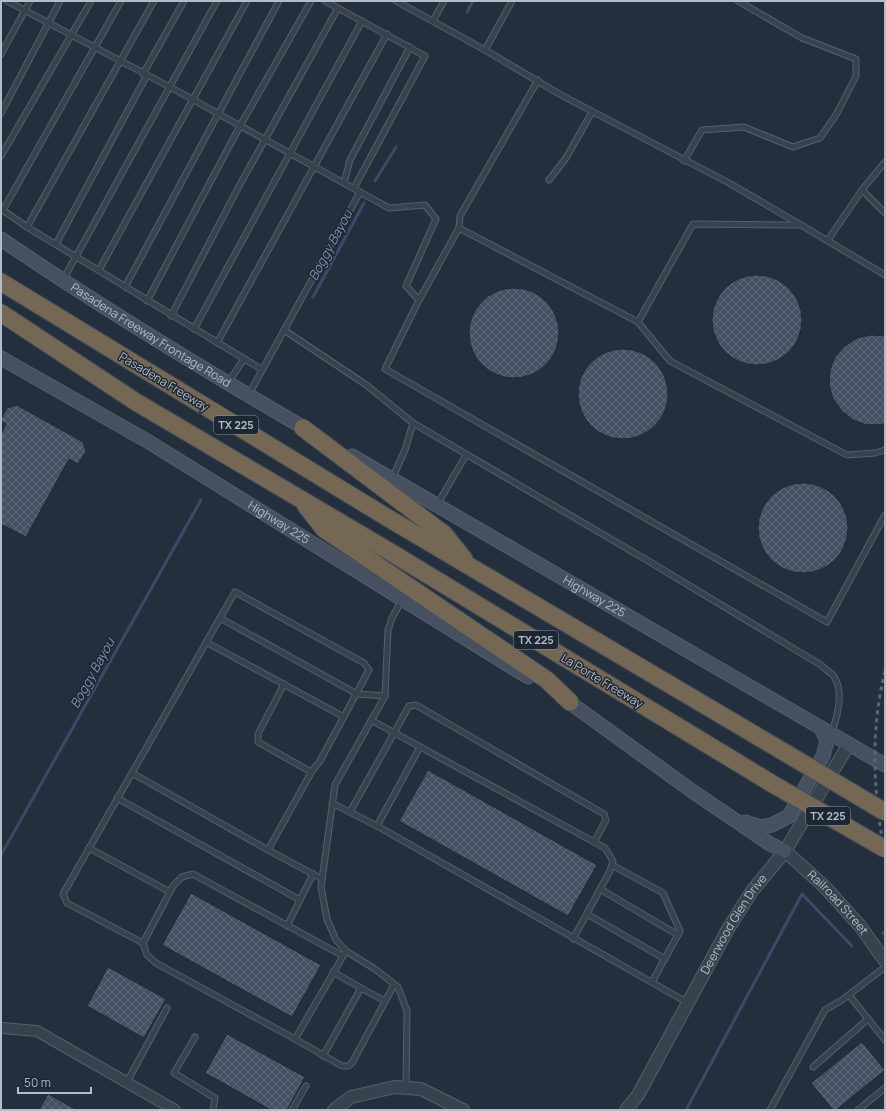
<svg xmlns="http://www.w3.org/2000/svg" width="886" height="1111" viewBox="0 0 886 1111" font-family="Manrope,sans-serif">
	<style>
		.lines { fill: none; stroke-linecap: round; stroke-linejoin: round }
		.stream { stroke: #394c67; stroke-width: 3 }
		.building { fill: url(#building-cross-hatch); stroke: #1f2835 }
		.service-casing { stroke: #565f6c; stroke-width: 7 }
		.minor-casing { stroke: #565f6c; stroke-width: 12 }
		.tertiary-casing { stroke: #565f6c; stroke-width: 14 }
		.secondary-casing { stroke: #565f6c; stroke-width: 15 }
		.motorway-casing { stroke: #434c59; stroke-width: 19 }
		.service { stroke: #38414e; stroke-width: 5 }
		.minor { stroke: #38414e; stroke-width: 10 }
		.tertiary { stroke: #38414e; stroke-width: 12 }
		.secondary { stroke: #465061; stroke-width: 13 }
		.motorway { stroke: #746855; stroke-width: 17 }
		.rail { stroke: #5a6575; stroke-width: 3; stroke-dasharray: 4 4; stroke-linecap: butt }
		.motorway-bridge-casing { stroke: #434c59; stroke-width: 19; stroke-linecap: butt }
		.motorway-bridge { stroke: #746855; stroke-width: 17 }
		.labels { text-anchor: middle; stroke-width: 3; stroke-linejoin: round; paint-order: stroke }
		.shield { fill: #1d2633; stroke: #878f9c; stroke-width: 1 }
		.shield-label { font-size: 11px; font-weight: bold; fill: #b4bcc9 }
		.street-label { font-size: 12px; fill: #b4bcc9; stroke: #1d2633 }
		.water-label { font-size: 13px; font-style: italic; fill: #7c92b1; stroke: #1d2633 }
	</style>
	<defs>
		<pattern id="building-cross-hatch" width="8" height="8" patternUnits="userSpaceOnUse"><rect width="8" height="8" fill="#455162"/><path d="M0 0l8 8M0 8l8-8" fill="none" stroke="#5d6877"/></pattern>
	</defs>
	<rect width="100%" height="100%" fill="#242f3e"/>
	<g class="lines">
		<g class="stream">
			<path d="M467 12 473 1"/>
			<path d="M375 181 396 147"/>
			<path d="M313 297 364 203"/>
			<path d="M1 855 201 500"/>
			<path d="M883 933 885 932"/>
			<path d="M686 1110 802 894 852 946"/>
		</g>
	</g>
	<g class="building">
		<circle cx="757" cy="320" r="45"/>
		<circle cx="514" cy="333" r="45"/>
		<path d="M871 335 885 336V424L867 425 853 420 842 411 833 399 829 385 830 370 835 357 845 346 857 338Z"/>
		<circle cx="623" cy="394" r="45"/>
		<path d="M17 405 83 442 86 451 78 464 69 459 26 537 1 524V434L6 424 1 421V419L7 408Z"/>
		<circle cx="803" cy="528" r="45"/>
		<path d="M428 770 597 865 568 916 399 821Z"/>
		<path d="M191 893 321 965 292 1017 162 945Z"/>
		<path d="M108 967 166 999 144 1038 87 1006Z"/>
		<path d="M227 1034 305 1077 287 1110H271L205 1073Z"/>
		<path d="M862 1042 885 1070 836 1110H833L811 1083Z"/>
		<path d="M48 1094 77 1110H39Z"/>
	</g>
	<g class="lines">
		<defs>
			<g id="service">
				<path d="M7 1 170 87 389 208 425 205 436 219 406 286 419 300"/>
				<path d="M325 1 425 56 354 188"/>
				<path d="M396 1 485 50 561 95 729 183 801 225"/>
				<path d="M433 21 444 1"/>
				<path d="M485 50 512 1"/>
				<path d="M1 54 30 1"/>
				<path d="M143 74 184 1"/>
				<path d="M1 113 60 1"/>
				<path d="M1 156 91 1"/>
				<path d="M684 161 702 130 744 127 793 147 820 138 836 115 856 76V59L802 38 738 1"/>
				<path d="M549 180 566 158 592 112"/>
				<path d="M344 183 350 160 410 47"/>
				<path d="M862 190 885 213"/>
				<path d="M1 209 27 227 261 369"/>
				<path d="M3 210 121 1"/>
				<path d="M27 227 154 1"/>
				<path d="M459 228 460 216 538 80"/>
				<path d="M828 240 862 190 885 162"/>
				<path d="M56 244 147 75"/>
				<path d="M99 270 247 1"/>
				<path d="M63 280 217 1"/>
				<path d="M125 287 279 1"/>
				<path d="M147 301 240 126 311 1"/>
				<path d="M171 316 238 188 338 8"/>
				<path d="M638 322 693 224 801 225 885 275"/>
				<path d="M194 329 362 21"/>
				<path d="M284 330 365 384 413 423 405 450 392 479"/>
				<path d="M217 343 387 34"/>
				<path d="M228 383 244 359"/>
				<path d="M249 394 360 192"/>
				<path d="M413 423 650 562 821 665C824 668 829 672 833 675 845 691 837 716 832 733"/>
				<path d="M885 450 875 453 847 455 670 361 638 322 459 228 419 300 385 369 827 622 885 515"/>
				<path d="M437 505 466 455"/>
				<path d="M402 600 392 618 388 630 385 696 335 785 321 887 327 919 336 940 346 951 375 969 398 987 407 1011 406 1088"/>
				<path d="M220 618 132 773 268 850"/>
				<path d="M206 642 344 717"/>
				<path d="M284 684 258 734V742L311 772"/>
				<path d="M371 720 605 848 613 861 610 871 573 939"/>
				<path d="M132 773 63 894 67 903 143 943 147 955 156 963 295 1039 346 951"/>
				<path d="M117 798 300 900 287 926"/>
				<path d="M332 803 379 827 688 1003"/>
				<path d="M350 812 409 706 416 705 604 814 606 820 594 842"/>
				<path d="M377 826 420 747"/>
				<path d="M89 848 170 892"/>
				<path d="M612 865 663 893 680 931 652 982"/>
				<path d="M322 879 268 850 312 771 320 761 369 670 364 663 235 592 220 618 357 694 385 696"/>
				<path d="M600 889 678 935"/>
				<path d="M300 900 313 874"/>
				<path d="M587 914 665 959"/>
				<path d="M143 943 173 886 182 877 193 874 343 956"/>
				<path d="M333 972 361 988"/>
				<path d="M849 995 885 1040"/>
				<path d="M195 1037 174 1073 215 1098 213 1110"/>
				<path d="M295 1039 342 1066H348L352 1063 394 985"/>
				<path d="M323 1056 361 988 385 1001"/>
				<path d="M813 1067 868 1019"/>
				<path d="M127 1082 167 1008"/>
				<path d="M292 1110 306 1086"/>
				<path d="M770 1110 825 1010 842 1000 885 967"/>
				<path d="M858 1110 885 1088"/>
			</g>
			<path id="minor" d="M2 1028 37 1031 175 1110"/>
			<g id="tertiary">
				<path id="s1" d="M785 851 825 887 860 926 885 961"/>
				<path d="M334 1110 351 1097 395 1087 421 1089 463 1110"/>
				<path id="s2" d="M626 1110 638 1095 728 929 752 891 785 851 849 744"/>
			</g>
			<g id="secondary">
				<path id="s3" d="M1 239C102 308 206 371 311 432"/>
				<path id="s4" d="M1 358 149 442 528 677"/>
				<path id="s5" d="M352 456 885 765"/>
				<path d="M562 697 692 791 770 844 785 851"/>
				<path d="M746 822 761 827 772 825 789 816 823 756 827 741 821 728"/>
			</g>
			<g id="motorway">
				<path d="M1 282 388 518 789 755"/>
				<path d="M1 313 136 402 392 553 771 783"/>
				<path d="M303 428 444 534 464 559"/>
				<path d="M306 506 324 529 547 680 570 702"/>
			</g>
		</defs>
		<use href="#service" class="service-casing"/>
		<use href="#minor" class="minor-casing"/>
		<use href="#tertiary" class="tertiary-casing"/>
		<use href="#secondary" class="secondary-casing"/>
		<use href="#motorway" class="motorway-casing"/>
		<use href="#service" class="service"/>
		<use href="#minor" class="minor"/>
		<use href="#tertiary" class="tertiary"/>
		<use href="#secondary" class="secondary"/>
		<use href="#motorway" class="motorway"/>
		<path class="rail" d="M885 671C870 731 873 794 885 854"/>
		<defs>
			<g id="motorway-bridge">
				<path d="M789 755 885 812"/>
				<path d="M771 783 885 849"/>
			</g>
		</defs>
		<use href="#motorway-bridge" class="motorway-bridge-casing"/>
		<use href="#motorway-bridge" class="motorway-bridge"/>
	</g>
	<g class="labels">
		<g class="shield">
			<rect x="214" y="416" width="44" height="18" rx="3"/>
			<rect x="514" y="631" width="44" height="18" rx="3"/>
			<rect x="806" y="807" width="44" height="18" rx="3"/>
		</g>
		<g class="shield-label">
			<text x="236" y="429">TX 225</text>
			<text x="536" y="644">TX 225</text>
			<text x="828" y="820">TX 225</text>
		</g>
		<g class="street-label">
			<text dy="4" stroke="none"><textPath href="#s3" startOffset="178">Pasadena Freeway Frontage Road</textPath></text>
			<text transform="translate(164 382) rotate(31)" y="4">Pasadena Freeway</text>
			<text dy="4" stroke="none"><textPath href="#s4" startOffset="323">Highway 225</textPath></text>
			<text dy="4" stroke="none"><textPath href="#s5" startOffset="280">Highway 225</textPath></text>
			<text transform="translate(602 681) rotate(31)" y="4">La Porte Freeway</text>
			<text dy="4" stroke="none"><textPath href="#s1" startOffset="74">Railroad Street</textPath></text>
			<text dy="4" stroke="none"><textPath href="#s2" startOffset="215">Deerwood Glen Drive</textPath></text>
		</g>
		<g class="water-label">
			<text transform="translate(330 245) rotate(-62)" y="5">Boggy Bayou</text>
			<text transform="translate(92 673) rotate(-61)" y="5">Boggy Bayou</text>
		</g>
	</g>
	<rect width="886" height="1111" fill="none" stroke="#b4bcc9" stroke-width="4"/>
	<path d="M18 1087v6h73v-6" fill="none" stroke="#b4bcc9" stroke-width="2"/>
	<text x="24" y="1087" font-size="12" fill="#b4bcc9" stroke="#1d2633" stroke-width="3" paint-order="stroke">50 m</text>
</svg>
